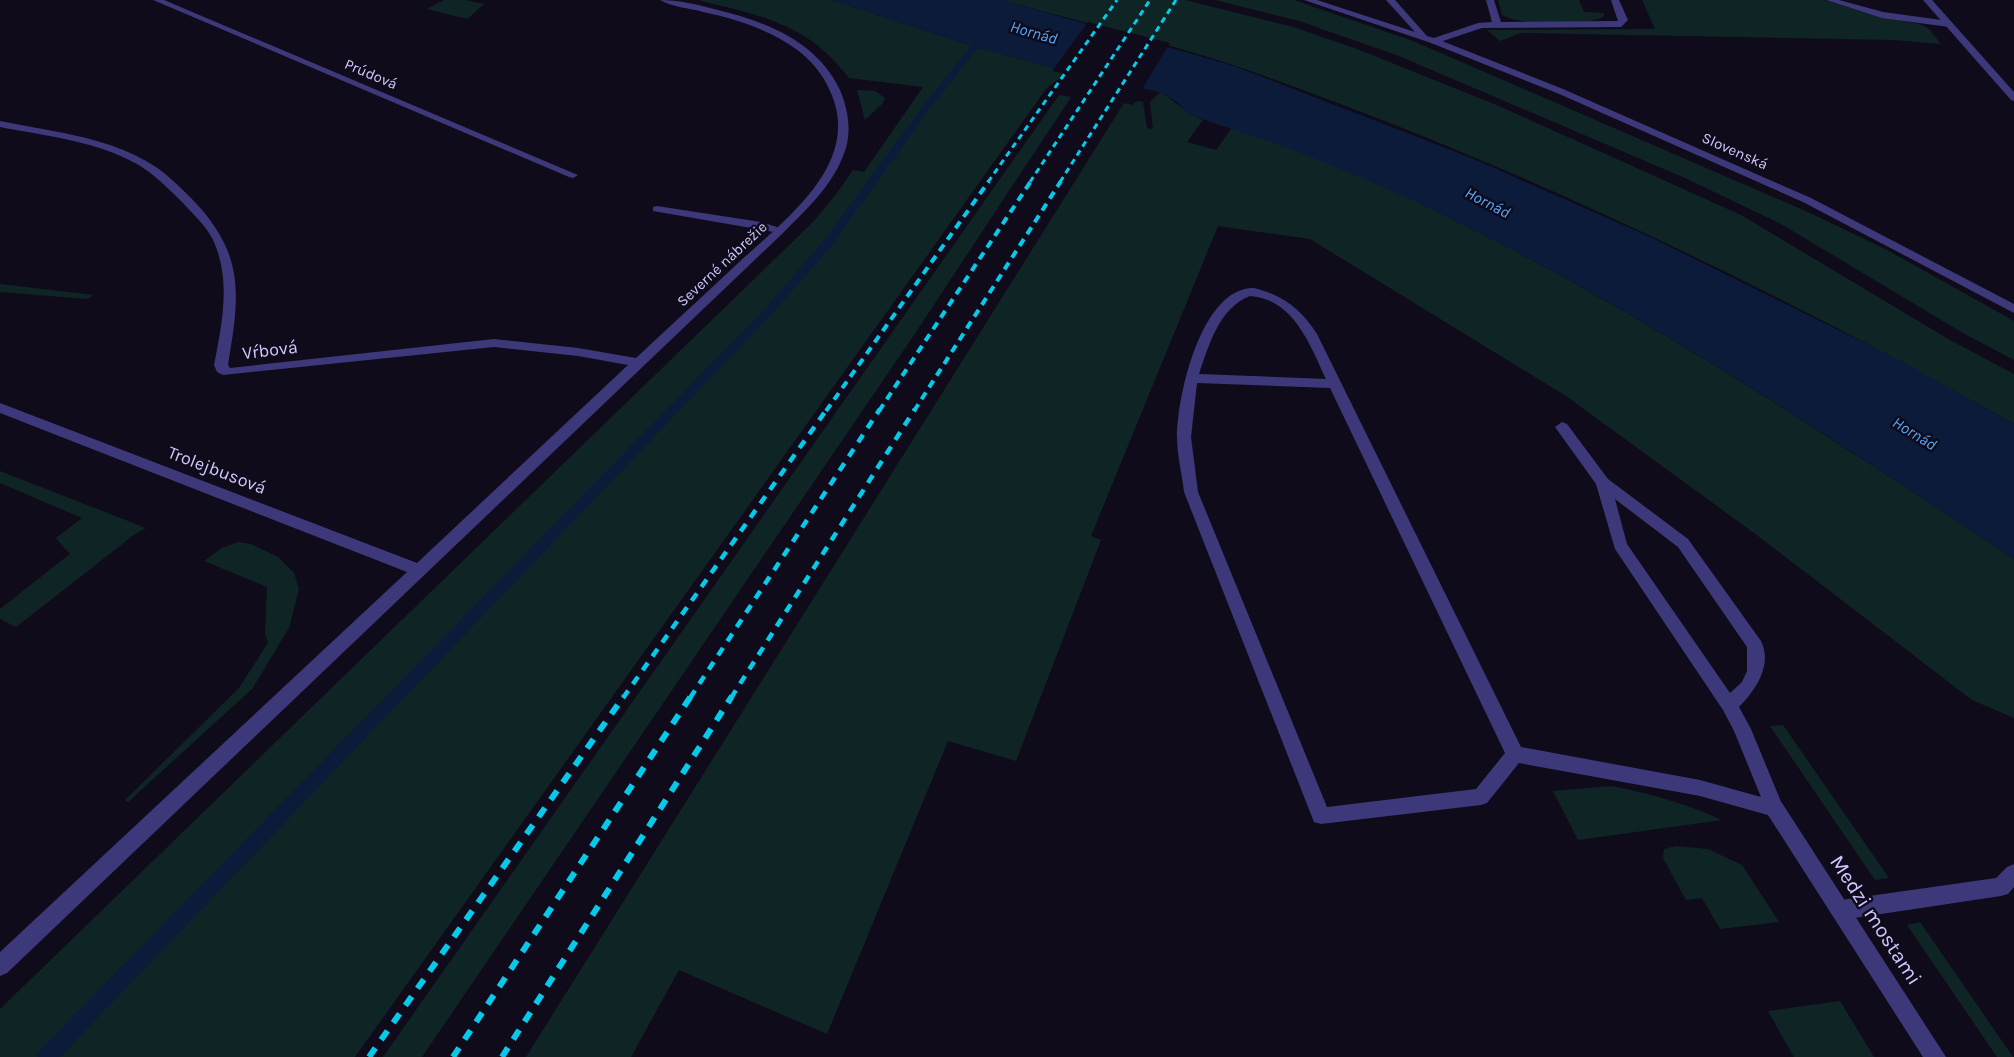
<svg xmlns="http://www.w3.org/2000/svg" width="2014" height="1057" viewBox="0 0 2014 1057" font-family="Karla,sans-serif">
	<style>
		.green { fill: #0f2525 }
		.water { fill: #0c1b3a }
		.pier { fill: #0f0b1b }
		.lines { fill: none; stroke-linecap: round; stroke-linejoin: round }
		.stream { fill: #0c1b3a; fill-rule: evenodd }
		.lane { fill: #3d3879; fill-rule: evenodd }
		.street { fill: #3d3879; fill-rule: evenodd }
		.rail-far3 { stroke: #07c9ea; stroke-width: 3; stroke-dasharray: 6 4.5; stroke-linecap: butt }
		.rail-far2 { stroke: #07c9ea; stroke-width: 4; stroke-dasharray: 8 6; stroke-linecap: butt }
		.rail-far1 { stroke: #07c9ea; stroke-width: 4.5; stroke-dasharray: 9 8; stroke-linecap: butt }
		.rail { stroke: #07c9ea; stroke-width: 6; stroke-dasharray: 11 10; stroke-linecap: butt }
		.labels { text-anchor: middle; stroke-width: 5; stroke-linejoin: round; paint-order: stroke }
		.far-street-label { font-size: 15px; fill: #d0c8fd; stroke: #0f0b1b }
		.far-water-label { font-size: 16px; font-style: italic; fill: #59a8fa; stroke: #0f0b1b }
		.street-label { font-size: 18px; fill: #d0c8fd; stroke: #0f0b1b }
		.near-street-label { font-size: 21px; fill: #d0c8fd; stroke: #0f0b1b }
	</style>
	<rect width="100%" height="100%" fill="#0f0b1b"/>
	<g class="green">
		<path d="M444 0H465L484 4 467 19 427 9Z"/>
		<path d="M698 0H832L975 47 1068 72 1046 89 355 1057H0V1009L814 221 837 193 853 170 864 172 923 87 849 78C807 23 762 16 698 0Z"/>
		<path d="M1002 0H1185L1293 27 1357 49 1499 106 1741 215 1950 340 2014 374V424C1766 285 1506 159 1236 66 1159 40 1080 22 1002 0Z"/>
		<path d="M1215 0H1294L1413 41 1808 212 1887 250 2014 321V360L1963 333 1781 224 1685 178 1399 56 1299 21Z"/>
		<path d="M1498 0H1579L1584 12 1604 13V16C1591 27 1516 25 1502 15Z"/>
		<path d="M1642 0H1824L1873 15 1919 24 1928 28 1941 44 1894 40 1520 33 1500 41 1487 30 1655 29Z"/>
		<path d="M857 90 875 91 885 98 882 104 865 120Z"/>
		<path d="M1160 92C1176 102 1187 113 1203 120L1187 142 1216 150 1232 128C1272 142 1312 156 1351 172 1586 274 1801 418 2014 559V718L1972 700 1758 536 1566 396 1310 239 1218 226 1091 536 1101 540 1016 761 948 741 827 1034 679 970 631 1057H526L1124 103 1132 105 1137 101 1143 102 1147 128 1153 129 1150 102Z"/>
		<path d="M1059 95 1071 97 914 335 422 1057H383Z"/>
		<path d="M0 284 94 295 87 299 0 292Z"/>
		<path d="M0 471 146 528 135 534 16 627 0 619V609L70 554 56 538 82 518 0 483Z"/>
		<path d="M238 542 251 544 278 557 294 573 299 589 289 628 252 689 128 802 125 800 239 688 268 643 265 633 267 587 204 561 222 548Z"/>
		<path d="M1783 725 1889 878 1875 880 1770 726Z"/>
		<path d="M1612 786C1650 794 1686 803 1722 820L1578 840 1553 791Z"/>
		<path d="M1676 846 1708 849 1742 865 1779 922 1720 929 1702 898 1686 900 1663 858 1664 849Z"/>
		<path d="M1920 922 2013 1057H1997L1907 925Z"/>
		<path d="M1840 1001 1874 1057H1794L1768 1011Z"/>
	</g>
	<path class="water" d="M832 0H1002L1234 66 1474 159 1650 237 1903 362 2014 424V559C1827 435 1636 307 1433 210 1385 187 1335 166 1285 147 1252 135 1219 126 1187 113L1177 102 1160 92 1068 72 975 47Z"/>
	<path class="pier" d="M1088 22 1170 43 1141 91 1052 71Z"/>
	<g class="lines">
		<path class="stream" d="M982 32 989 34 929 110 829 249 768 318 60 1057H37L40 1050 760 314 821 244 923 106Z"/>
		<g class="lane">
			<path d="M1304 0H1317L1415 32 1386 0H1395L1427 36 1434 38 1478 23 1492 22 1486 0H1494L1501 22 1618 21 1611 0H1619L1628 20 1621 27 1482 28 1434 44Z"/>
			<path d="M1826 0H1839L1883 12 1949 21 1953 24 1949 27 1882 18Z"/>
			<path d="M657 206 761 222 786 230 780 233 653 211V207Z"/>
			<path d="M1254 288C1283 295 1301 309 1317 334L1521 747 1700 780 1761 797 1734 731 1723 710 1615 549 1596 484 1555 427 1562 422 1567 424 1608 479 1688 539 1761 641C1773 665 1755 691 1739 707L1751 729 1784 809 1782 815 1775 817 1700 796 1519 763 1487 803 1481 805 1321 824 1314 822 1184 492C1182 474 1177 455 1177 437 1177 397 1201 287 1254 288ZM1250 296C1294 299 1310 345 1326 379L1199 374C1209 345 1219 308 1250 296ZM1197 383 1330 388 1505 753 1476 789 1327 807 1198 492 1191 437ZM1615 499 1678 547 1747 647V671L1742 682 1730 693 1627 544Z"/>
			<path d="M2014 864V887L2008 894 2001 896 1841 920 1834 917 1831 910 1834 903 1841 900 1996 878 2007 867Z"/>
		</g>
		<g class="street">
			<path d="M153 0H164L578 175 573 178 569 177Z"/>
			<path d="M660 0C678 0 696 4 714 9 764 21 816 40 840 90 847 107 851 126 847 144 838 180 809 207 784 232L7 973 0 976V952L407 572 0 413V403L417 563 628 365 578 356 494 347 223 375 217 372 214 365C222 324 232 278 212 238 205 225 193 214 183 203 169 189 154 174 137 164 96 141 46 136 0 127V121C48 131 103 136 146 161 163 170 178 185 192 199 245 254 240 294 228 365L230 368 494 339 578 348 636 358C669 327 703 296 736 265 783 221 864 164 830 91 823 74 810 59 796 49 768 29 736 19 703 12 690 8 671 7 660 0Z"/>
			<path d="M1923 0H1932L2014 92V101L2011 100Z"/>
			<path d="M1431 39H1437L1563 89 1811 198 2014 304V313L1803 202 1557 93 1431 43Z"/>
			<path d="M1775 801 1782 803 1946 1057H1923L1768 815 1766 809 1768 803Z"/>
		</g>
		<g class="rail-far3">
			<path d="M988 182 1117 0"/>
			<path d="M1030 182 1150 0"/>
			<path d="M1060 182 1176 0"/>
		</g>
		<g class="rail-far2">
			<path d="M826 411 989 181"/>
			<path d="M879 411 1031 181"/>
			<path d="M914 411 1061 181"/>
		</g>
		<g class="rail-far1">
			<path d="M623 698 827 409"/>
			<path d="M690 698 880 409"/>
			<path d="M731 698 915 409"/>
		</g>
		<g class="rail">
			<path d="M369 1057 624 696"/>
			<path d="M453 1057 691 696"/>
			<path d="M502 1057 732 696"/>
		</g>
	</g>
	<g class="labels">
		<g class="far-street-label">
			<text transform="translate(371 74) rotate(23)" y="5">Prúdová</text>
			<text transform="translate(1735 151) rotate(24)" y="5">Slovenská</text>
			<text transform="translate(722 264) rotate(-43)" y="5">Severné nábrežie</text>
		</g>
		<g class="far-water-label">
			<text transform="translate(1034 32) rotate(16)" y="6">Hornád</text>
			<text transform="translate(1488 202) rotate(28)" y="6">Hornád</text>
			<text transform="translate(1915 433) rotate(32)" y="6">Hornád</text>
		</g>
		<g class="street-label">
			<text transform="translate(270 350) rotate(-7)" y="6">Vŕbová</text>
			<text transform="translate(217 470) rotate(21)" y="6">Trolejbusová</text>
		</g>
		<g class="near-street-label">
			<text transform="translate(1876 920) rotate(57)" y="7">Medzi mostami</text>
		</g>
	</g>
</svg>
